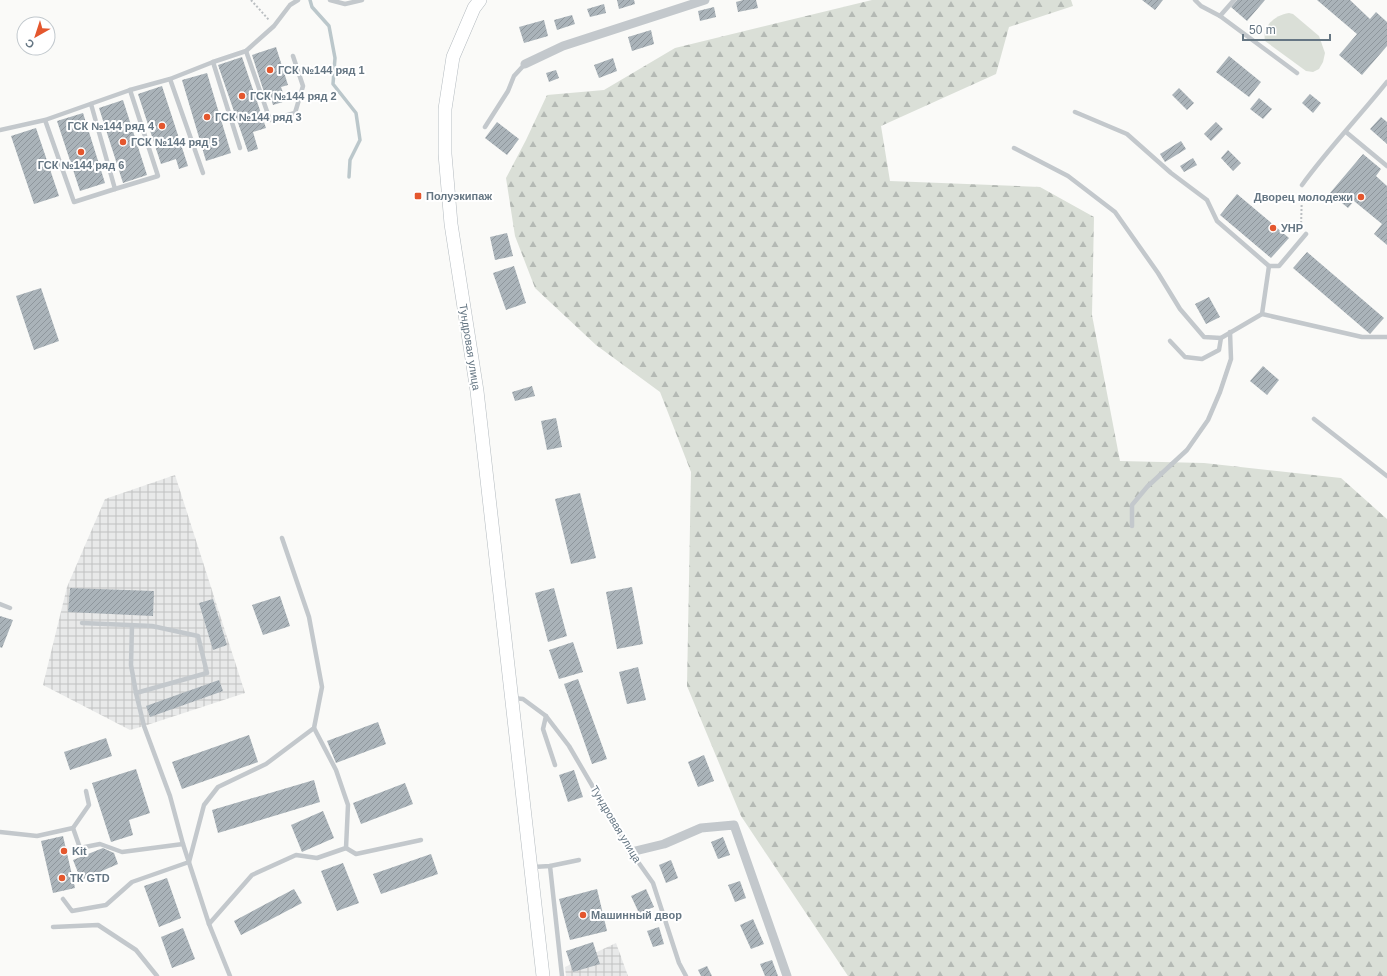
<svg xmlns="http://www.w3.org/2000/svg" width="1387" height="976" viewBox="0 0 1387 976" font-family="Arial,sans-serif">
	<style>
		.industrial { fill: url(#industrial-grid) }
		.grass { fill: #dadfd7 }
		.forest { fill: url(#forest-firs) }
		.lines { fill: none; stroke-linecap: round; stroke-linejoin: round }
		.stream { stroke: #bbc7cb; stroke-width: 3.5 }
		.building { fill: url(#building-hatch) }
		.secondary-casing { stroke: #b3babf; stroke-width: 14 }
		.path { stroke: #bbbfc2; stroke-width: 2; stroke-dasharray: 2 2; stroke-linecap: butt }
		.lane { stroke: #c3c8cc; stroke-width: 4.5 }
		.street { stroke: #c3c8cc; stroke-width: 9 }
		.secondary { stroke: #fff; stroke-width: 13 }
		.poi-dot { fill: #e4572e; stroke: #fff; stroke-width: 1.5 }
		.labels { text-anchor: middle; stroke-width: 4; stroke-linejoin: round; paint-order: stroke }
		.poi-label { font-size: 11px; font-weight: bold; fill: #657683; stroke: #fff; text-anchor: start }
		.street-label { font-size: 11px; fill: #657683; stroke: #fff }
	</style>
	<defs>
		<pattern id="industrial-grid" width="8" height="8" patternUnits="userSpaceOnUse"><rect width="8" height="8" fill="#e8e9e9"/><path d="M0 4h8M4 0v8" fill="none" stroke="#c0c1c2"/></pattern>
		<pattern id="forest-firs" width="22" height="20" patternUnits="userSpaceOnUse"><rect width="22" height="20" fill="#dadfd7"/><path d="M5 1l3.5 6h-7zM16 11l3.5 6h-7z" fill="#b4b9b4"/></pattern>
		<pattern id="building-hatch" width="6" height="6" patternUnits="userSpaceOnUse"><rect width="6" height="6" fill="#aab3b9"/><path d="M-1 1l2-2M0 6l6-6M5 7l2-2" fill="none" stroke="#8e969c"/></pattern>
	</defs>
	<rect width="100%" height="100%" fill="#fafaf8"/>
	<g class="industrial">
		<path d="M175 475 245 693 144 726 130 730 43 685 67 587 105 499Z"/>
		<path d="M616 943 628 976H566L565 967Z"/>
	</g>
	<path class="grass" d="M1289 13 1293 14 1319 36 1325 53 1323 62 1319 69 1313 72 1306 71 1265 41C1262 26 1275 15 1289 13Z"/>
	<path class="forest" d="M872 0H1071L1073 6 1009 27 996 74 881 126 890 181 1040 187 1094 217 1092 315 1120 461 1204 463 1341 478 1387 519V976H848L741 816 687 686 691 472 660 392 596 345 535 288 515 236 506 178 526 140 547 95 604 90 675 48Z"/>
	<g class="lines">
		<path class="stream" d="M310 0 312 7 329 26 335 58 333 84 356 113 360 140 350 160 349 177"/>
	</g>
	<g class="building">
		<path d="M617 0H634L635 4 619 9Z"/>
		<path d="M743 0H756L758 8 738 12 736 2Z"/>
		<path d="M1142 0H1163L1155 10Z"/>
		<path d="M1237 0H1265L1247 21 1231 7Z"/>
		<path d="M1317 0H1350L1370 19 1376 12 1387 22V46L1362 75 1339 55 1357 34Z"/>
		<path d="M604 4 606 13 590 17 587 9Z"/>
		<path d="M714 7 716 17 700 21 698 11Z"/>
		<path d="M572 15 575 24 557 30 554 20Z"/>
		<path d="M544 20 548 36 524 43 519 27Z"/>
		<path d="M651 30 654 44 632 51 628 37Z"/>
		<path d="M276 47 288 85 281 87 286 101 273 105 268 90 264 92 252 55Z"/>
		<path d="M1229 56 1261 82 1249 97 1216 72Z"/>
		<path d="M242 57 266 128 253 132 258 149 248 152 218 65Z"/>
		<path d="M613 58 617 71 599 78 594 65Z"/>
		<path d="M556 70 559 78 549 82 546 73Z"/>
		<path d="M207 73 231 153 206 161 182 80Z"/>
		<path d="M162 86 188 166 179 169 176 159 161 164 138 94Z"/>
		<path d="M1179 88 1194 103 1187 110 1172 95Z"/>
		<path d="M1310 94 1321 103 1313 113 1302 103Z"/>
		<path d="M1259 98 1272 109 1263 119 1250 109Z"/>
		<path d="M123 100 147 175 123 183 99 108Z"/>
		<path d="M83 113 105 183 80 191 57 121Z"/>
		<path d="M1381 117 1387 122V144L1370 129Z"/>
		<path d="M497 122 519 139 507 155 485 138Z"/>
		<path d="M1216 122 1223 129 1211 141 1204 134Z"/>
		<path d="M36 128 59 196 34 204 11 136Z"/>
		<path d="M1181 141 1186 149 1165 162 1160 154Z"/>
		<path d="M1228 150 1241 163 1233 171 1221 158Z"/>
		<path d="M1363 154 1381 169 1376 176 1387 186V245L1374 234 1382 224 1354 201 1348 208 1330 193Z"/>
		<path d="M1193 158 1197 165 1184 172 1180 166Z"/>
		<path d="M1237 194 1289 238 1271 258 1220 215Z"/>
		<path d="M507 233 513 256 495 260 490 237Z"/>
		<path d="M1307 252 1384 318 1370 334 1293 268Z"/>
		<path d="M514 266 526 303 506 310 493 273Z"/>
		<path d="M41 288 59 341 34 350 16 296Z"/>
		<path d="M1209 297 1220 317 1206 324 1195 304Z"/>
		<path d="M1263 366 1279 380 1267 395 1250 381Z"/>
		<path d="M532 386 535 396 515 401 512 392Z"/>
		<path d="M556 418 562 447 547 450 541 421Z"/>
		<path d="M580 493 596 558 571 564 555 499Z"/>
		<path d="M632 587 643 644 617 649 606 592Z"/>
		<path d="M70 588 154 591 153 616 68 612Z"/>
		<path d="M554 588 567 636 548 642 535 593Z"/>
		<path d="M280 596 290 626 263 635 252 605Z"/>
		<path d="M213 599 227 645 213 650 199 603Z"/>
		<path d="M0 616 13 620 2 648 0 647Z"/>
		<path d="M573 642 583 672 559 679 549 650Z"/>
		<path d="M638 667 646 700 627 704 619 672Z"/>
		<path d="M578 679 607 759 592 764 564 684Z"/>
		<path d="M219 680 223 691 150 717 146 706Z"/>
		<path d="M378 722 386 744 336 763 327 741Z"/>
		<path d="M249 735 258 762 182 789 172 762Z"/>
		<path d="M106 738 112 756 70 770 64 752Z"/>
		<path d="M704 755 714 781 698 787 688 762Z"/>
		<path d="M136 769 150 813 129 820 133 835 111 842 92 783Z"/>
		<path d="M574 770 583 797 568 802 559 775Z"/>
		<path d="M314 780 320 802 218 833 212 810Z"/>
		<path d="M405 783 413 804 361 824 353 803Z"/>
		<path d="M323 811 334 838 302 852 291 825Z"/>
		<path d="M63 836 75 888 53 893 41 841Z"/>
		<path d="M723 837 730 855 718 859 711 842Z"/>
		<path d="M103 848 114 853 118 864 81 880 73 860Z"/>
		<path d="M431 854 438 874 381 894 373 874Z"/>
		<path d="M671 860 678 878 666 883 659 865Z"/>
		<path d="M343 863 359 903 337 911 321 871Z"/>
		<path d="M167 878 181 918 159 927 144 886Z"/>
		<path d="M740 881 746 898 735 902 728 885Z"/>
		<path d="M294 889 302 903 241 935 234 921Z"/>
		<path d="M597 889 607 931 570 940 559 899Z"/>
		<path d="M646 889 654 907 639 913 631 896Z"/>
		<path d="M753 919 764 944 751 949 740 925Z"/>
		<path d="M659 927 664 944 653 947 647 931Z"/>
		<path d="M183 928 195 959 172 968 161 937Z"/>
		<path d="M593 942 600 964 573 972 566 951Z"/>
		<path d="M772 960 778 976H765L760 964Z"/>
		<path d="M707 966 712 976H701L698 970Z"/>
	</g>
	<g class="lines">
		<defs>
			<path id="secondary" d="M480 0 474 8 453 57 445 109V154L451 224 477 391 543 976"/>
		</defs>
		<use href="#secondary" class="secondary-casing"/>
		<g class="path">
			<path d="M251 0 269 20"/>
			<path d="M1301 227 1302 192"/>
		</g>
		<g class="lane">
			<path d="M330 0 345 4 362 0"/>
			<path d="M1195 0 1201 6 1220 16"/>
			<path d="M1234 0 1220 16 1297 73"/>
			<path d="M246 51 270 120 295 113 303 86 293 56"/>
			<path d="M213 62 240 148"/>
			<path d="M170 79 203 173"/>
			<path d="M1075 112 1127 134 1171 173 1207 200 1217 221 1269 266H1279L1306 234"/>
			<path d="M45 120 74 202 115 189 91 104"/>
			<path d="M485 127 508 91 514 76 525 64"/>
			<path d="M0 130 45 120 130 90 170 79 213 62 246 51 274 26 290 5 298 0"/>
			<path d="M1346 132 1387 166"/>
			<path d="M1014 148 1068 176 1115 212 1158 273 1180 309 1204 337 1221 338 1262 314 1362 337H1387"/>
			<path d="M1302 185C1328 149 1359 117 1387 82"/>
			<path d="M115 189 158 176 130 90"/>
			<path d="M1262 314 1269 266"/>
			<path d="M1170 341 1185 357 1202 359 1219 350 1221 338"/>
			<path d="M1314 419 1387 476"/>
			<path d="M1132 526V505L1147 487 1187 450 1208 420 1220 392 1231 359 1230 332"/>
			<path d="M0 604 10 608"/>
			<path d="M82 623 152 626 198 636 207 673 136 693 144 726 170 796 183 844 209 924 230 976"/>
			<path d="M132 625 131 665 136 693"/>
			<path d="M513 698 523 699 546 716 569 746 631 852 653 883 679 963 686 976"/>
			<path d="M546 716 543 729 555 765"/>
			<path d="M86 791 89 805 73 828 80 848 100 844 122 852 183 844"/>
			<path d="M0 832 37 836 73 828"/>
			<path d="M346 848 356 854 421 840"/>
			<path d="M550 866 562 976"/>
			<path d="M533 867 550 866 579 860"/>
			<path d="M63 899 72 911 106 905 132 882 189 862 204 805 218 787 266 764 314 728 322 687 309 617 282 538"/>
			<path d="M209 924 252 875 296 855 317 858 346 848 348 805 336 770 314 728"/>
			<path d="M53 927 98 925 136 950 157 976"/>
		</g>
		<g class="street">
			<path d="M525 64 563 46 705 0"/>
			<path d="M631 852 664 844 701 828 734 825 787 976"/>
		</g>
		<use href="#secondary" class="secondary"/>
	</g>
	<g class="poi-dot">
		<circle cx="270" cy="70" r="4"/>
		<circle cx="242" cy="96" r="4"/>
		<circle cx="207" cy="117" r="4"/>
		<circle cx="162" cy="126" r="4"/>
		<circle cx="123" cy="142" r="4"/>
		<circle cx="81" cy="152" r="4"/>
		<rect x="414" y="192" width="8" height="8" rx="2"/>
		<circle cx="1361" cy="197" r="4"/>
		<circle cx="1273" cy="228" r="4"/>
		<circle cx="64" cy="851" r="4"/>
		<circle cx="62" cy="878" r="4"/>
		<circle cx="583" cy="915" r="4"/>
	</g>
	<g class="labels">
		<g class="poi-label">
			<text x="278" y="74">ГСК №144 ряд 1</text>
			<text x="250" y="100">ГСК №144 ряд 2</text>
			<text x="215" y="121">ГСК №144 ряд 3</text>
			<text x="154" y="130" text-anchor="end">ГСК №144 ряд 4</text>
			<text x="131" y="146">ГСК №144 ряд 5</text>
			<text x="81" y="169" text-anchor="middle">ГСК №144 ряд 6</text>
			<text x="426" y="200">Полуэкипаж</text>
			<text x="1353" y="201" text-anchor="end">Дворец молодежи</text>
			<text x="1281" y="232">УНР</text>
			<text x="72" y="855">Kit</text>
			<text x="70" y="882">ТК GTD</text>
			<text x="591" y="919">Машинный двор</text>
		</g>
		<g class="street-label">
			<text transform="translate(470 347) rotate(81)" y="4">Тундровая улица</text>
			<text transform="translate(616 824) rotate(59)" y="4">Тундровая улица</text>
		</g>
	</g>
	<g transform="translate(36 36) rotate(219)"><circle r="19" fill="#ffffff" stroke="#c1c8cd"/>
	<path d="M0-3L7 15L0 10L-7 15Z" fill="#e4572e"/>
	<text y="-6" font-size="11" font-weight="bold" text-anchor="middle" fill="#657683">С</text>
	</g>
	<path d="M1243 34v6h87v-6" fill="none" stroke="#657683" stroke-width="2"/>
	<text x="1249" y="34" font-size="12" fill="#657683" stroke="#ffffff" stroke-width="3" paint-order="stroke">50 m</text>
</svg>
